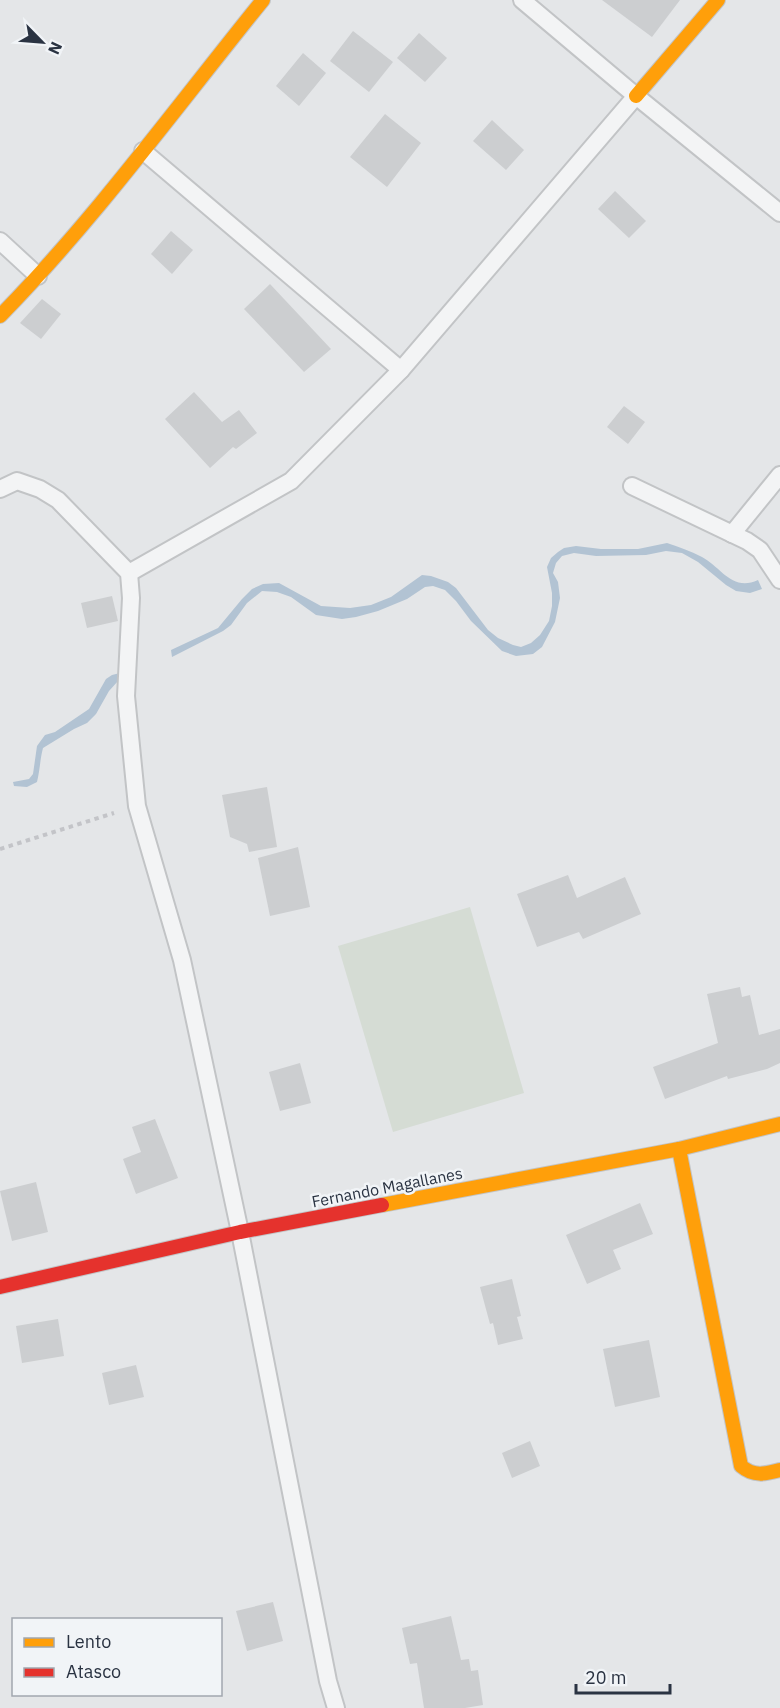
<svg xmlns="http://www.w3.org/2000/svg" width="780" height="1708" viewBox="0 0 780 1708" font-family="'IBM Plex Sans',sans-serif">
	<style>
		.green { fill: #d5dcd4 }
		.water { fill: #b2c3d3 }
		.building { fill: #ccced0 }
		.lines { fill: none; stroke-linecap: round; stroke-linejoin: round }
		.lane-casing { stroke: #c2c4c6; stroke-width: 20 }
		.slow-casing { stroke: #c2c4c6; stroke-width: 16 }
		.jam-casing { stroke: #c2c4c6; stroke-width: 16 }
		.path { stroke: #c3c4c8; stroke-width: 4; stroke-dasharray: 4.5 4.5; stroke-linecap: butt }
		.lane { stroke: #f3f4f5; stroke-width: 16 }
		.slow { stroke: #ff9f0a; stroke-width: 14 }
		.jam { stroke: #e5322d; stroke-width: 14 }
		.labels { text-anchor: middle; stroke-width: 5; stroke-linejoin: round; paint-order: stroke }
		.street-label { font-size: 16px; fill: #2a3342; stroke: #f1f4f7 }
	</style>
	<rect width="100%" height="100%" fill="#e4e6e8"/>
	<path class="green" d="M470 907 524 1093 393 1132 338 946Z"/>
	<g class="water">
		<path d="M667 543C679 547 690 551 702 557 721 567 732 592 758 580L762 589 750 593 736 591 726 585 698 562 682 553 666 551 646 555 596 556 574 553 562 556 556 563 553 573 558 582 560 598 555 622 542 647 533 654 516 656 502 651 471 621 456 601 445 590 433 586 425 587 407 599 378 611 356 617 342 619 316 615 291 597 277 592 262 591 247 603 231 625 223 631 172 657 171 650 218 628 242 599 252 589 263 584 279 583 321 606 350 608 371 605 391 597 422 575 431 576 448 582 456 588 488 630 498 638 513 645 521 647 531 643 540 635 549 621 552 606V593L547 567 551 558 558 552 564 548 576 546 601 549H638Z"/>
		<path d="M135 664 136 670 126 679 118 681 109 691 96 714 87 723 74 729 43 748C40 759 40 770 37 782L27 787 14 786 13 782 29 779 33 774 37 746 45 735 55 732 89 709 106 679 112 675 124 672Z"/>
	</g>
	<g class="building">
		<path d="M602 0H680L652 37Z"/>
		<path d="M353 31 393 62 369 92 330 61Z"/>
		<path d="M419 33 447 58 425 82 397 58Z"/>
		<path d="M303 53 326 73 299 106 276 86Z"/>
		<path d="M385 114 421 143 387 187 350 157Z"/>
		<path d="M492 120 524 150 506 170 473 141Z"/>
		<path d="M615 191 646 221 629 238 598 209Z"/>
		<path d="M171 231 193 250 172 274 151 254Z"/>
		<path d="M270 284 331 349 304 372 244 309Z"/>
		<path d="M42 299 61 314 41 339 20 323Z"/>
		<path d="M194 392 222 422 239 410 257 433 236 449 233 447 210 468 165 419Z"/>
		<path d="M624 406 645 422 628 444 607 427Z"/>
		<path d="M112 596 118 621 87 628 81 603Z"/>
		<path d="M267 787 277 847 249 852 247 844 230 837 222 795Z"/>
		<path d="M298 847 310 907 270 916 258 858Z"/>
		<path d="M568 875 577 898 625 877 641 914 583 939 579 932 537 947 517 894Z"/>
		<path d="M740 987 742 997 750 995 759 1035 780 1029V1063L767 1069 728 1079 727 1076 665 1099 653 1067 718 1043 707 994Z"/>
		<path d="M300 1063 311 1103 280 1111 269 1072Z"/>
		<path d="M155 1119 178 1178 136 1194 123 1159 141 1152 132 1127Z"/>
		<path d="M36 1182 48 1232 12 1241 0 1191Z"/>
		<path d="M640 1203 653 1234 613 1250 621 1269 587 1284 566 1235Z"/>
		<path d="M512 1279 521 1316 517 1317 523 1339 498 1345 493 1323 490 1324 480 1287Z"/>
		<path d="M58 1319 64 1356 22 1363 16 1326Z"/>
		<path d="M649 1340 660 1397 615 1407 603 1349Z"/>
		<path d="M136 1365 144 1397 109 1405 102 1373Z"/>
		<path d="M530 1441 540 1466 512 1478 502 1453Z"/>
		<path d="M273 1602 283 1641 247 1651 236 1611Z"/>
		<path d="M451 1616 461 1660 469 1659 471 1671 478 1670 483 1705 465 1708H424L417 1663 410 1664 402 1628Z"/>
	</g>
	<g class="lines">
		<defs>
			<g id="lane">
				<path d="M522 0 636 96 780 213"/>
				<path d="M143 151 401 370"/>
				<path d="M0 241 38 276"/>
				<path d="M632 486 747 541 760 550 780 580"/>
				<path d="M0 489 17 481 40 489 58 500 129 573 131 598 126 696 137 806 182 960 240 1232 328 1681 336 1708"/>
				<path d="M732 534 780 475"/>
				<path d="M129 573 291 481 401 370 636 96"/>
			</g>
			<g id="slow">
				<path d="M636 96 718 0"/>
				<path d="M0 316C96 218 177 106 263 0"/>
				<path d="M679 1149 741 1466C754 1477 765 1474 780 1470"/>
				<path d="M382 1205 679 1149 780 1124"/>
			</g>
			<path id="jam" d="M0 1287 240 1232 382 1205"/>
		</defs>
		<use href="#lane" class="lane-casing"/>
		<use href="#slow" class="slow-casing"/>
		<use href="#jam" class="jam-casing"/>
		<path class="path" d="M0 849 114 813"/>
		<use href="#lane" class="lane"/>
		<use href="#slow" class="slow"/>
		<use href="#jam" class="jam"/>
	</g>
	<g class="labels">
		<g class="street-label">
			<text transform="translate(387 1187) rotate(-11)" y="6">Fernando Magallanes</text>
		</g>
	</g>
	<rect x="12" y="1618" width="210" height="78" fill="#f1f4f7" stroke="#a1a7af" stroke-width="1.5"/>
	<rect x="24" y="1638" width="30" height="9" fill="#ff9f0a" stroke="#a1a7af" stroke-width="1.5"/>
	<text x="66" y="1648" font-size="18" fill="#2a3342">Lento</text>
	<rect x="24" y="1668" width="30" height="9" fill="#e5322d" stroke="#a1a7af" stroke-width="1.5"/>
	<text x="66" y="1678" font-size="18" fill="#2a3342">Atasco</text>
	<g transform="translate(42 42) rotate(115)" stroke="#f1f4f7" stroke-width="4.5" paint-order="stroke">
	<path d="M0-4.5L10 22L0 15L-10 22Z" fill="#2a3342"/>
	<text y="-9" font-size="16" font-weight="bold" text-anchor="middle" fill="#2a3342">N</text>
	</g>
	<path d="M576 1684v9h94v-9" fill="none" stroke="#2a3342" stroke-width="3"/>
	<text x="585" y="1684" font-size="18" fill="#2a3342" stroke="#f1f4f7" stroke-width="4.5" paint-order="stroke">20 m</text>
</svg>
